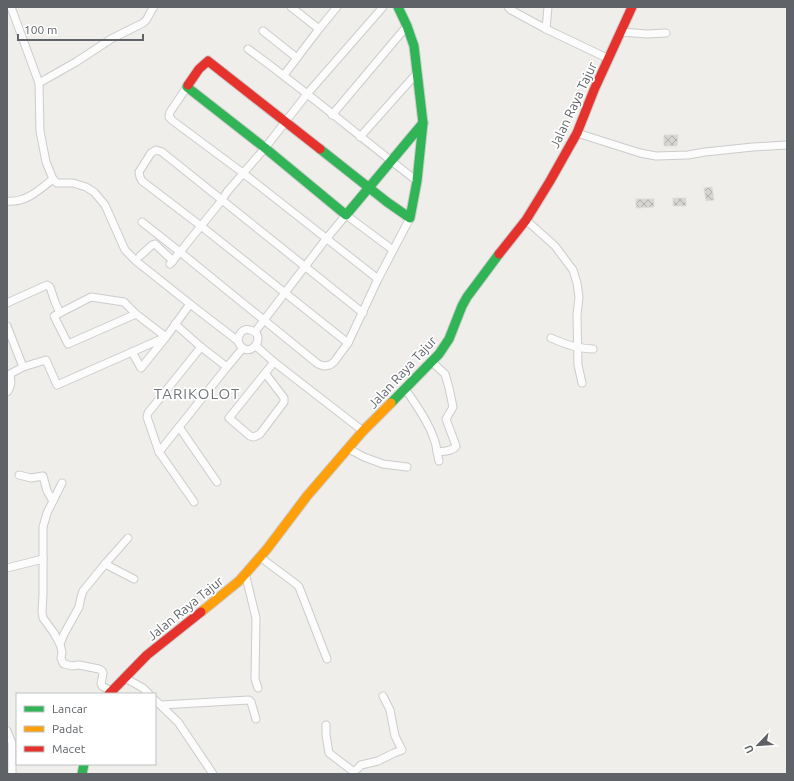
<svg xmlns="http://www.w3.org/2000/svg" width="794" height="781" viewBox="0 0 794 781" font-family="Ubuntu,sans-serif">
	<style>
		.building { fill: url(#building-cross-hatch); stroke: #deddd9 }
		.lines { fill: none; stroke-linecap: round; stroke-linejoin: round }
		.street-casing { stroke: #cbcccc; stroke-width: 9 }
		.fast-casing { stroke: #cacacb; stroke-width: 11 }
		.slow-casing { stroke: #cacacb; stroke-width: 11 }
		.jam-casing { stroke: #cacacb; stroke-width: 11 }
		.street { stroke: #fdfcfc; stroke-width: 7 }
		.fast { stroke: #30b455; stroke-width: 9 }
		.slow { stroke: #ff9f0a; stroke-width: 9 }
		.jam { stroke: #e5322d; stroke-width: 9 }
		.labels { text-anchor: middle; stroke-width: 3.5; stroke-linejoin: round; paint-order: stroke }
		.street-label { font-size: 13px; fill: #5f6368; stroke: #fff }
		.quarter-label { font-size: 15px; letter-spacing: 1px; fill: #70757a; stroke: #fff }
	</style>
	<defs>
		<pattern id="building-cross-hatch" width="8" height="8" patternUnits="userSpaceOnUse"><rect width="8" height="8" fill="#d6d5d3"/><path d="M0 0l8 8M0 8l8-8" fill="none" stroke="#b1b0af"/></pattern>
	</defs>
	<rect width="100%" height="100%" fill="#efeeea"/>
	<g class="building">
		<path d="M664 135H678L677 146H664Z"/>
		<path d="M712 187 714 200 706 201 704 188Z"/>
		<rect x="673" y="198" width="13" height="8"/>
		<path d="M636 199H654V207L636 208Z"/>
	</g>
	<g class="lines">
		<defs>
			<g id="street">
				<path d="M11 7 39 83 40 131 46 162 53 179 57 183H73L86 187 94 192 105 205 125 250 136 261 190 304"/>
				<path d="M291 7 319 29"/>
				<path d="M383 7 307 94 265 148 227 192 222 200 180 252 318 364 324 366 330 365 334 362 348 343 378 279 410 218"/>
				<path d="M508 7 511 10 546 29 609 59"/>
				<path d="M546 29 548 7"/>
				<path d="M263 31 297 58"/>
				<path d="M621 32 647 34 666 33"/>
				<path d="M248 49C306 91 360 137 417 181"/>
				<path d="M284 75 319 29 337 7"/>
				<path d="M39 83 76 62 111 39 143 23C149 19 149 12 154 7"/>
				<path d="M187 87 170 112 169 117 173 121 243 173 378 279"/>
				<path d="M332 115 407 26"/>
				<path d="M577 133 640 153 656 156 688 155 705 152 753 147 787 145"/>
				<path d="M360 137 417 73"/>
				<path d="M7 201C26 203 39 190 53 179"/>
				<path d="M526 220 555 246 573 270 577 283 579 297 577 315 578 365 582 383"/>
				<path d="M142 222 180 252 170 264"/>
				<path d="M140 256 152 245 155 244 173 261"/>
				<path d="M7 303 47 285 50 287 55 302 60 313"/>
				<path d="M175 324 201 347 227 367"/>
				<path d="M7 326 23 367"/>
				<path d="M255 332 326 239 346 215 393 250"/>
				<path d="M551 338C567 345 576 348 593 349"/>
				<path d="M348 343 201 226 142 181 140 177 139 172 151 153 156 150 162 152 363 313"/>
				<path d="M256 346 274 362 363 431"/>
				<path d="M132 352 141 368 166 337 136 314 124 302 91 297 54 316 68 344 136 314"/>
				<path d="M432 362 445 374 449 388 453 407 446 419 456 446C452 452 443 451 437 452"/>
				<path d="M265 373 284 398V402L260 434 254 437 250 436 229 418 274 362"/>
				<path d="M405 389C416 404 428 421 434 439 437 446 437 454 439 461"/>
				<path d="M7 392C12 386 11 380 10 374L23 367 46 360 57 385 166 337 190 304 238 341C247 364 270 335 250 330 243 328 238 334 238 341"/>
				<path d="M179 427 217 482"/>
				<path d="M349 449 364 457 383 464 407 467"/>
				<path d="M159 452 227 367 243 348"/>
				<path d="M19 475 31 478 43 476 47 491 53 501"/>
				<path d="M62 483 47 513 43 527V594L42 612 43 618 54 633 60 644 62 652 61 658 63 663 64 664 72 666 79 665 99 669 102 671 103 673 101 684 102 686 111 691"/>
				<path d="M194 502 159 452 147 417 148 413 201 347"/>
				<path d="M260 557 296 584 299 587 327 659"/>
				<path d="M105 564 134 579"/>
				<path d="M7 568 43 559"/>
				<path d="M245 573 256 618 255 679 258 688"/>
				<path d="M60 644 64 634 79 607 81 597 83 591 105 564 128 538"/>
				<path d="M125 678 143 688 149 694"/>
				<path d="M155 700 178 722 213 774"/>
				<path d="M161 705 249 700 251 702 256 719"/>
				<path d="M326 725V735L329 753 354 772V774"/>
				<path d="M7 731 12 743V774"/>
				<path d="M354 772 361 765 378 761 394 753 402 750 395 736 390 710 383 696"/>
			</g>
			<g id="fast">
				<path d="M188 85 187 87 265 148 346 215 423 123"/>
				<path d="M320 149 387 202 410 218 417 181 423 123 414 46 407 26 398 7"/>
				<path d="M391 403 439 354 449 339 462 306 467 297 499 254"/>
				<path d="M82 774 84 764"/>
			</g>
			<path id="slow" d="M201 612 239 581 267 549 307 496 363 431 391 403"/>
			<g id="jam">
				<path d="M188 85 199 69 208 61 320 149"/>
				<path d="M499 254 526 220 550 181 577 133 594 90 632 7"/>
				<path d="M109 694 147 655 201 612"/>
			</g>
		</defs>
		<use href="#street" class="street-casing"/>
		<use href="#fast" class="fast-casing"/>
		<use href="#slow" class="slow-casing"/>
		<use href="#jam" class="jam-casing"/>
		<use href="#street" class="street"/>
		<use href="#fast" class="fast"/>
		<use href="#slow" class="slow"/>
		<use href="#jam" class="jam"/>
	</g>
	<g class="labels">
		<g class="street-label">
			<text transform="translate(573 105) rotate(-65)" y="5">Jalan Raya Tajur</text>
			<text transform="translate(402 372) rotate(-47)" y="5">Jalan Raya Tajur</text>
			<text transform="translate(185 608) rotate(-39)" y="5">Jalan Raya Tajur</text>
		</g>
		<g class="quarter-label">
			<text x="197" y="399">TARIKOLOT</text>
		</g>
	</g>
	<rect width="794" height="781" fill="none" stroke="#5f6368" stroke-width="16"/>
	<rect x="16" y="693" width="140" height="72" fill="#ffffff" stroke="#bfc1c3"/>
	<rect x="24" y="706" width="20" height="6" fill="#30b455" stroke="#bfc1c3"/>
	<text x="52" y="713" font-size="12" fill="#5f6368">Lancar</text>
	<rect x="24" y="726" width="20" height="6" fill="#ff9f0a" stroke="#bfc1c3"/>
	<text x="52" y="733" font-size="12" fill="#5f6368">Padat</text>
	<rect x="24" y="746" width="20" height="6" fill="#e5322d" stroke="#bfc1c3"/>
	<text x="52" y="753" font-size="12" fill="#5f6368">Macet</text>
	<g transform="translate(758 745) rotate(245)" stroke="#ffffff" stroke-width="3" paint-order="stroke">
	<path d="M0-3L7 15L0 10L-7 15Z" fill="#5f6368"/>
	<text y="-6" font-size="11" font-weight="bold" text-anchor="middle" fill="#5f6368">U</text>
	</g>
	<path d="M18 34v6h125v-6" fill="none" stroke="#5f6368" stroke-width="2"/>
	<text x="24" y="34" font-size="12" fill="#5f6368" stroke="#ffffff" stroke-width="3" paint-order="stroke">100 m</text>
</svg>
